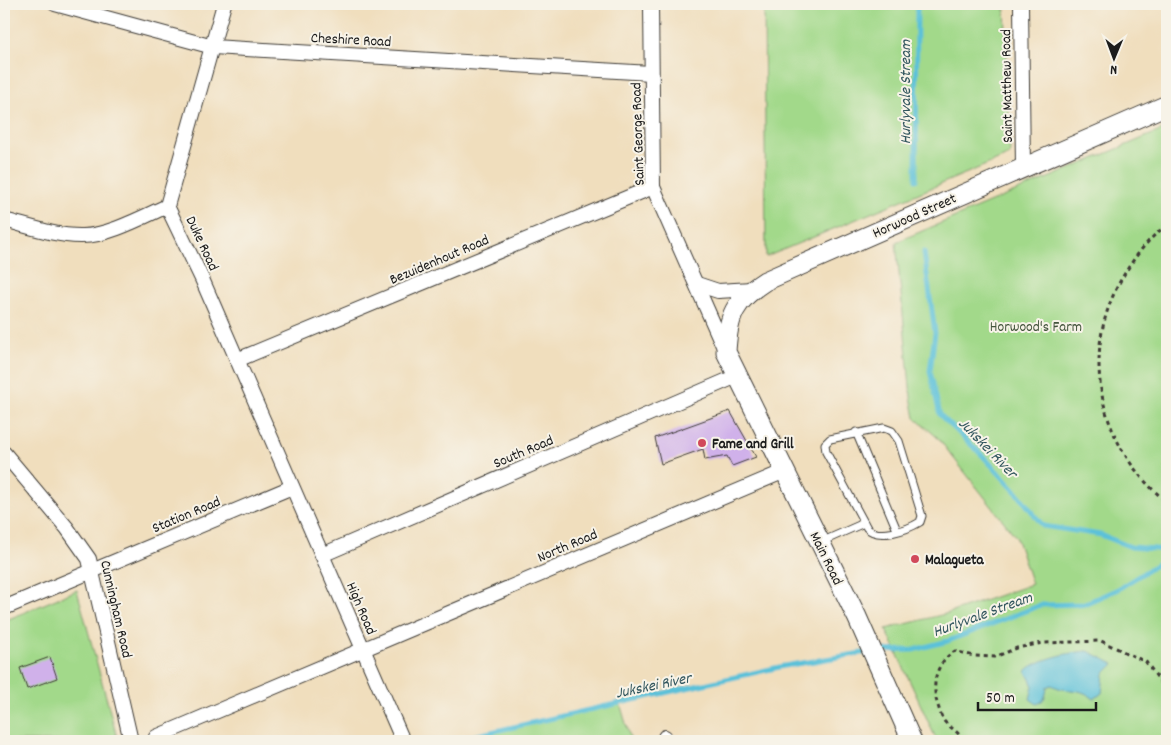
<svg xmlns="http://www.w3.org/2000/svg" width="1171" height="745" viewBox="0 0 1171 745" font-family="Dekko,sans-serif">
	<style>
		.green { fill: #a2d98a; stroke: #5f7a53 }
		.water { fill: #5bc1d9; stroke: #3c6e7a }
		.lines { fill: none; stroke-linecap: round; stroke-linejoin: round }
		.stream { stroke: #5bc1d9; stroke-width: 5 }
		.building { fill: #d0b1ea }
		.lane-casing { stroke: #3c3934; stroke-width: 9 }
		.street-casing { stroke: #3c3934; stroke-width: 16 }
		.secondary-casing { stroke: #3c3934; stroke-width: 21 }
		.path { stroke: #3c3934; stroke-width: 3; stroke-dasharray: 4 4; stroke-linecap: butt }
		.lane { stroke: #fff; stroke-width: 7 }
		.street { stroke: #fff; stroke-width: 14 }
		.secondary { stroke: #fff; stroke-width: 19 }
		.poi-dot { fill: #d1495b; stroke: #f7f3e8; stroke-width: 2 }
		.labels { text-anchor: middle; stroke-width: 4; stroke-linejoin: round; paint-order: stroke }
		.street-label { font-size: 15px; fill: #1c1c1c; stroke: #f7f3e8 }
		.park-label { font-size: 15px; fill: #44553d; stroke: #f7f3e8 }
		.poi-label { font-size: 15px; font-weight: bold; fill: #1c1c1c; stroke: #f7f3e8; text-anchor: start }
		.water-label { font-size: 16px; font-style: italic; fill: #32565e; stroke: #f7f3e8 }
	</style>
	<rect width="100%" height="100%" fill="#f7f3e8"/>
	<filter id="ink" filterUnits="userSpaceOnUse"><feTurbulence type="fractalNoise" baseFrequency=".02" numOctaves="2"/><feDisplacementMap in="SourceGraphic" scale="10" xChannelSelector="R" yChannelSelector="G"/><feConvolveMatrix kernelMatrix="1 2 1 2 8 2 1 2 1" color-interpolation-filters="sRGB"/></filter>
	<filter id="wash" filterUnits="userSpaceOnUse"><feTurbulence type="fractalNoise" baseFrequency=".0096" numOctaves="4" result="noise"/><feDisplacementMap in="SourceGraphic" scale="20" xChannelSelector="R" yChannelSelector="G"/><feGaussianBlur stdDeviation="1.12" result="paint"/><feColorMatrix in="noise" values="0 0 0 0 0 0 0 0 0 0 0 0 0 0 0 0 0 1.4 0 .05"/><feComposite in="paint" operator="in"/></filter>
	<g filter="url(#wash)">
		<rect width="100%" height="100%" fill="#f0debd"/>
		<g class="green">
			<path d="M764 4H1005L1010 155 766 257Z"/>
			<path d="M1167 128V741H937L886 629 949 613 1032 584 1016 537 937 437 915 418 911 397 896 242Z"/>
			<path d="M77 590 118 741H4V621Z"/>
			<path d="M620 703 631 741H454L619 703Z"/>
		</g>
		<path class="water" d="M1088 651 1114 664 1104 674 1102 693 1094 699C1077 685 1067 694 1052 685L1047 687C1046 695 1045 701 1037 704L1030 699 1033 686 1026 671C1037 659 1071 652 1088 651Z"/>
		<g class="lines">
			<g class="stream">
				<path d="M916 180 917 4"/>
				<path d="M924 252 935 333 930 371 940 415 983 456 1019 495 1043 526 1101 535 1131 547 1167 550"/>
				<path d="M876 651 913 650 948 641 1041 605 1084 604 1118 589 1167 558"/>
				<path d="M451 741 784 666 868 652"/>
			</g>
		</g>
		<g id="blocks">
			<g class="building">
				<path d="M730 411 756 457 732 466 727 456 705 460 703 449 661 464 655 438Z"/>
				<path d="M50 657 57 678 27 689 20 668Z"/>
			</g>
		</g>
	</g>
	<g filter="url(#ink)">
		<use href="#blocks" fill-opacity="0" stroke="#3c3934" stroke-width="1"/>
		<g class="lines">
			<defs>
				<g id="lane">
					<path d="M884 428 892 431 899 441 922 516 920 522C907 530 878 540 867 528L826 452 825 444 830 439Z"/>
					<path d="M856 432 897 530"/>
					<path d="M821 542 864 523"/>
				</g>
				<g id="street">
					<path d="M55 4 213 47 651 73"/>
					<path d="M224 4 167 206 202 279 403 741"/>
					<path d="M651 4 653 187 725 350"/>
					<path d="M1021 4 1023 168"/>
					<path d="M4 220C28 226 55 236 80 236 106 237 143 217 167 206"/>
					<path d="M697 284 718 291 752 289"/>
					<path d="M237 360 653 187"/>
					<path d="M4 453 67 528 89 559 131 741"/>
					<path d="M322 555 737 376"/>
					<path d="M4 608 292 487"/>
					<path d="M156 737 785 471"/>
					<path d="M665 737 666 741"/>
				</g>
				<path id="secondary" d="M912 741 857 617 726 352C728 316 734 301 765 281L1167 105"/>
			</defs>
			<use href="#lane" class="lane-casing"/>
			<use href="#street" class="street-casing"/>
			<use href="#secondary" class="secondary-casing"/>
			<g class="path">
				<path d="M1167 225C1150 237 1136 255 1125 273 1077 350 1098 447 1167 502"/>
				<path d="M963 741C958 730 951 729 944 721 941 717 940 711 938 706 931 685 935 663 955 651L974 656 995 657 1017 648 1043 643 1101 641 1146 662 1167 691"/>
			</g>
			<use href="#lane" class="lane"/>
			<use href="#street" class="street"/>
			<use href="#secondary" class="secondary"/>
		</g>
	</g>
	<g class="poi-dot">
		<circle cx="702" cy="443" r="5"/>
		<circle cx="915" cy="559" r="5"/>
	</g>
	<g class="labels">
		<g class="street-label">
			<text transform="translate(351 39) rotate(3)" y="5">Cheshire Road</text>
			<text transform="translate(1006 86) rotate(-91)" y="5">Saint Matthew Road</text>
			<text transform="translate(637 134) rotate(-92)" y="5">Saint George Road</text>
			<text transform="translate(914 215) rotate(-24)" y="5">Horwood Street</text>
			<text transform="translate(203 243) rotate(65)" y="5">Duke Road</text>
			<text transform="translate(439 259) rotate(-23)" y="5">Bezuidenhout Road</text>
			<text transform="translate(523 451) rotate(-23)" y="5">South Road</text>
			<text transform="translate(186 514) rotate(-23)" y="5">Station Road</text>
			<text transform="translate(567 545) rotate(-23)" y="5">North Road</text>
			<text transform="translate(827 558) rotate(64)" y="5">Main Road</text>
			<text transform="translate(362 608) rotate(67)" y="5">High Road</text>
			<text transform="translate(117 609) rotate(77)" y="5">Cunningham Road</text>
		</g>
		<g class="park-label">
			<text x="1036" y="331">Horwood's Farm</text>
		</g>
		<g class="poi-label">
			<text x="712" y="448">Fame and Grill</text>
			<text x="925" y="564">Malagueta</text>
		</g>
		<g class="water-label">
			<text transform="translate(904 92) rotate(-90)" y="6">Hurlyvale Stream</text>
			<text transform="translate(989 447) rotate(46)" y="6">Jukskei River</text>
			<text transform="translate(982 613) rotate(-20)" y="6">Hurlyvale Stream</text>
			<text transform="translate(653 684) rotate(-12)" y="6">Jukskei River</text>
		</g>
	</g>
	<rect width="1171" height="745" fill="none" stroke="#f7f3e8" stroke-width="20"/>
	<g transform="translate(1114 58) rotate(181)" stroke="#f7f3e8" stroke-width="4" paint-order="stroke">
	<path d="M0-4L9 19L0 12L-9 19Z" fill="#1c1c1c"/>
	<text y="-8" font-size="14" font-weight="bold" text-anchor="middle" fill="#1c1c1c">N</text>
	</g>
	<path d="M978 702v8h118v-8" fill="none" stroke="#1c1c1c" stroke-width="2.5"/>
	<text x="986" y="702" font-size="15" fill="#1c1c1c" stroke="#f7f3e8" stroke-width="4" paint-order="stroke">50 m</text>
</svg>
